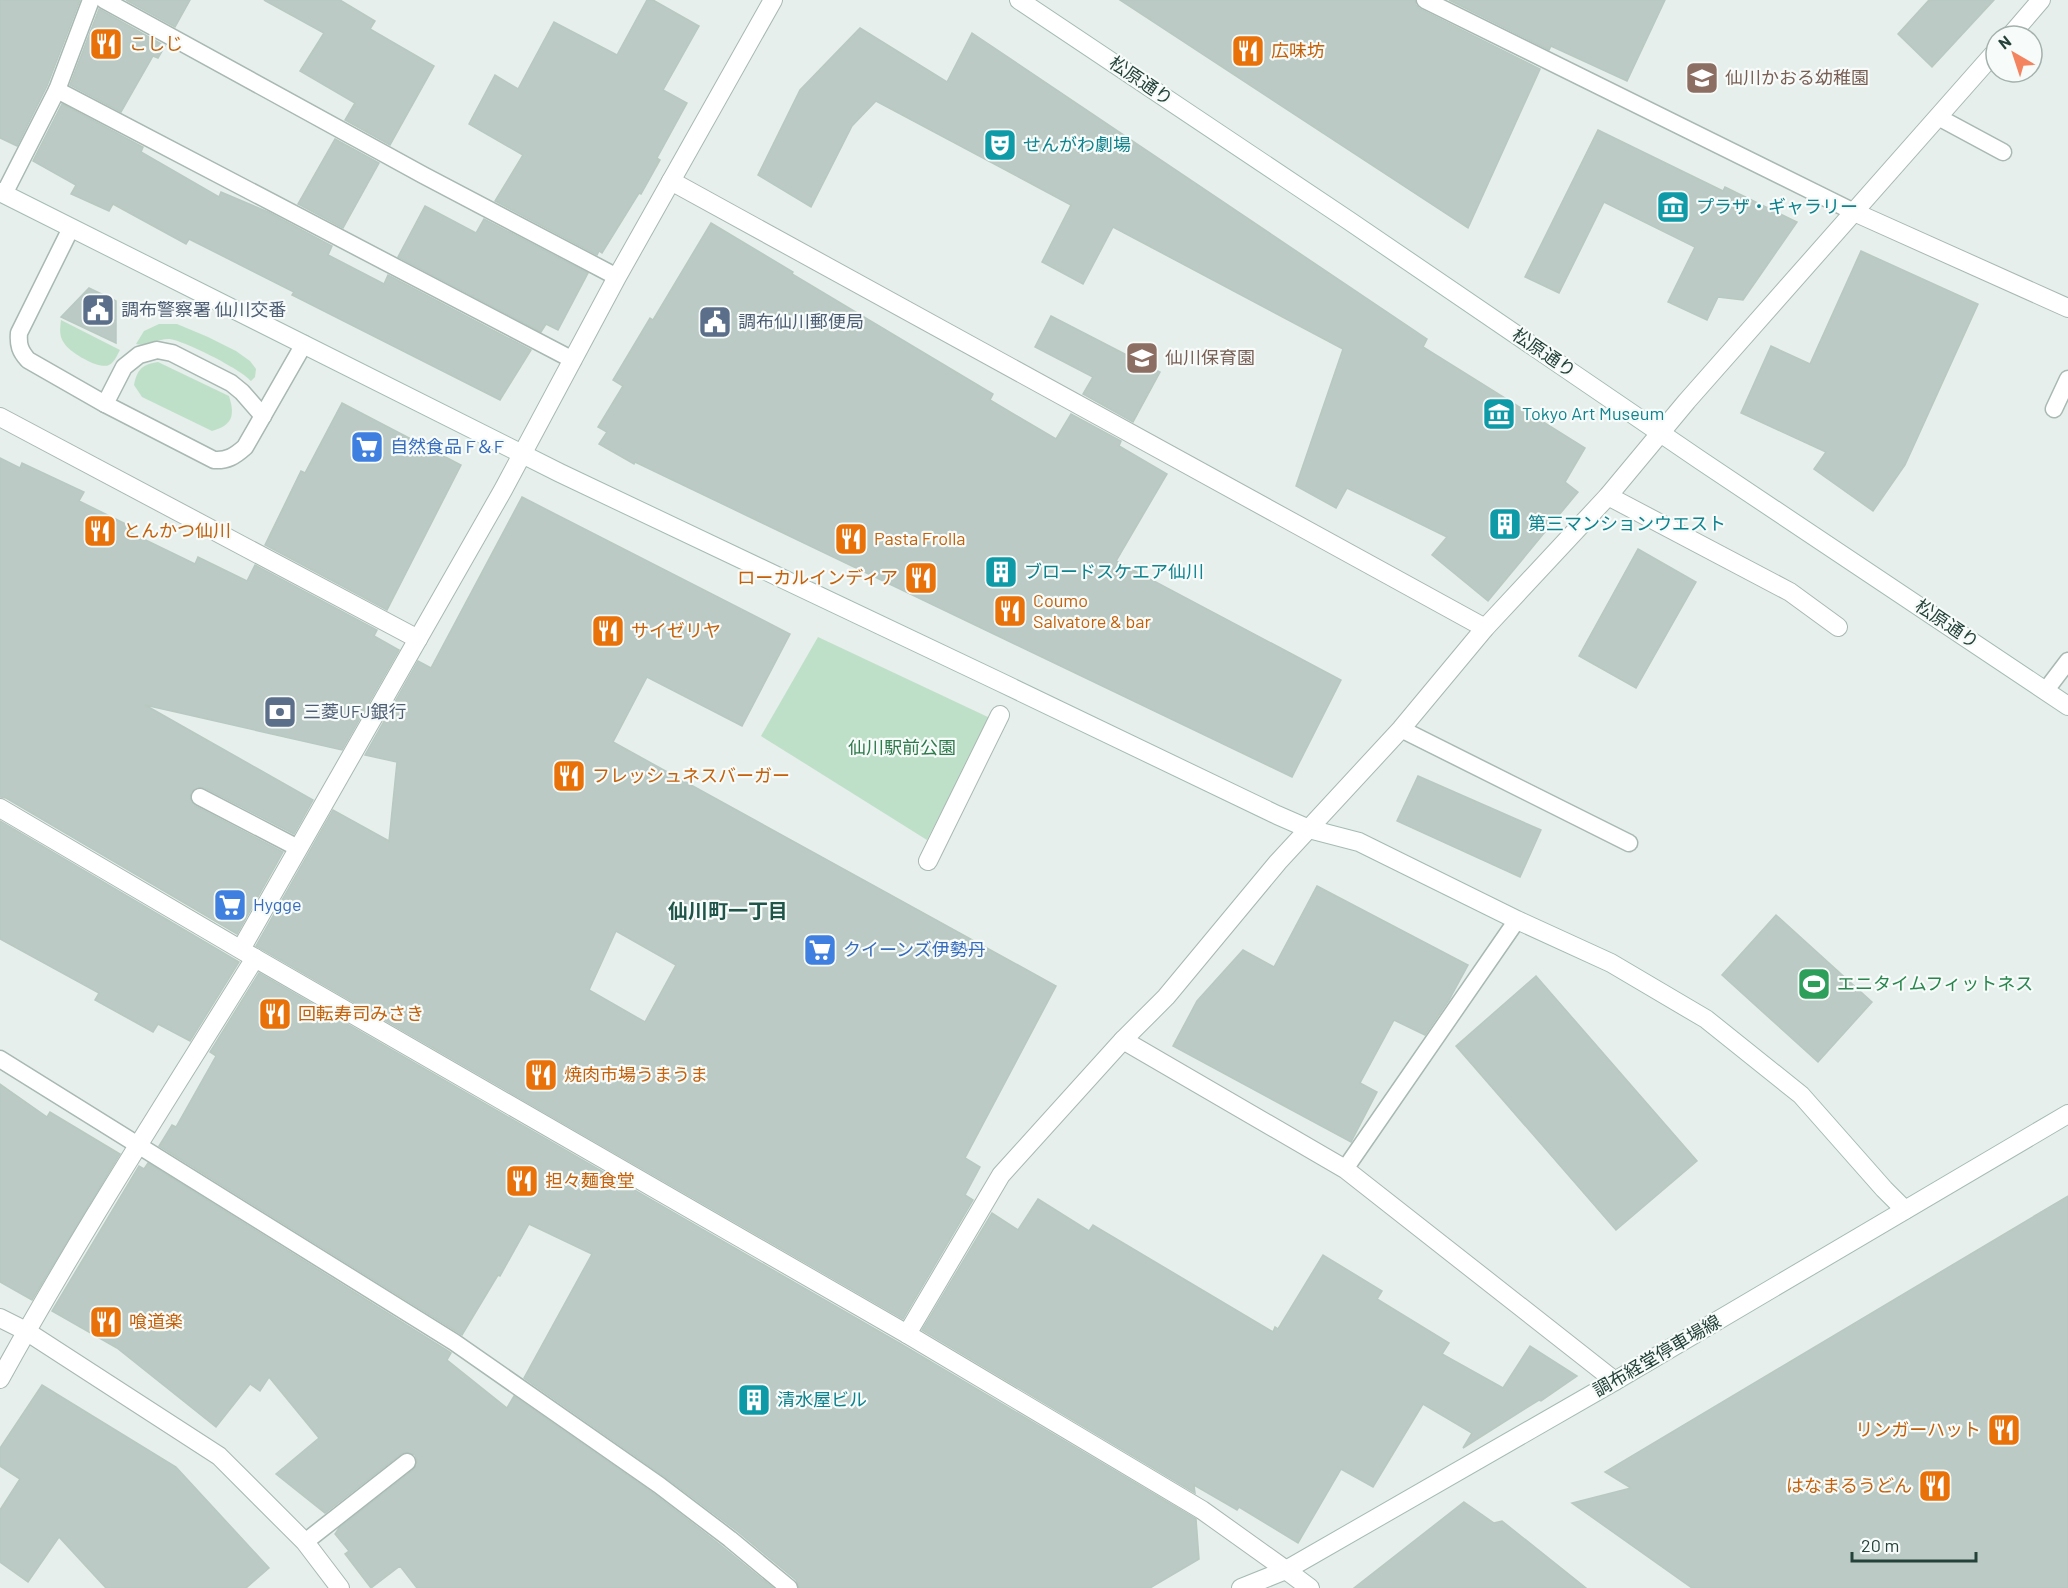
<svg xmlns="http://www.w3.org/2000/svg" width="2068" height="1588" viewBox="0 0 2068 1588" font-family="Barlow,'Noto Sans JP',sans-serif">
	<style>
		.green { fill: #bfe0c8 }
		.building { fill: #bbcac4; stroke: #b8c9c2; stroke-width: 1.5; fill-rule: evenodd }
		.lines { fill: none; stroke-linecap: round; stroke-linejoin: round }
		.lane-casing { stroke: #a8b8b2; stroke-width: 19 }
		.street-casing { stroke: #a8b8b2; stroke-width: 20 }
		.secondary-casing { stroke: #a4bbb3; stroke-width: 20 }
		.lane { stroke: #fff; stroke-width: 16 }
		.street { stroke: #fff; stroke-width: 18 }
		.secondary { stroke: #fff; stroke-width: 18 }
		.labels { text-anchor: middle; stroke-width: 4.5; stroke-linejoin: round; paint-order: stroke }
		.food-label { font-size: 18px; fill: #c56008; stroke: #f7fbf9; text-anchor: start }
		.education-label { font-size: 18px; fill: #785e54; stroke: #f7fbf9; text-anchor: start }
		.street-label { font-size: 18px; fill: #24423a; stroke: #f7fbf9 }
		.culture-label { font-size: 18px; fill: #0d838f; stroke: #f7fbf9; text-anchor: start }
		.service-label { font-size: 18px; fill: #4e5e75; stroke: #f7fbf9; text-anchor: start }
		.shop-label { font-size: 18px; fill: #366cbe; stroke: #f7fbf9; text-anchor: start }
		.park-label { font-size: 18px; fill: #2d7a4b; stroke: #f7fbf9 }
		.leisure-label { font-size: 18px; fill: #27864d; stroke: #f7fbf9; text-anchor: start }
		.neighbourhood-label { font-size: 20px; font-weight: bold; fill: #1f5548; stroke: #f7fbf9 }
	</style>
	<rect width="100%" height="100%" fill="#e6efeb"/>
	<g class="green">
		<path d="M61 320 120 350C117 355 115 362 109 365 99 370 69 352 64 343 59 336 60 329 61 320Z"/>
		<path d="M159 324H177L208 337 236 351 250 361 256 369 255 377 251 381C242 370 182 339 168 339 157 339 147 347 136 344L144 331Z"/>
		<path d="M158 362 229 396C235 415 233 425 212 431L142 397 134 385C137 369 143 364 158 362Z"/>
		<path d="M818 637 990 718 927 840 761 736Z"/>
	</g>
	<g class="building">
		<path d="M0 0H80L47 86 17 146 0 138Z"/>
		<path d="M126 0H190L175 27Z"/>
		<path d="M264 0H340L375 21 370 29 434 66 390 145 345 120 355 103 300 71 324 33Z"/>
		<path d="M647 0H653L699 26 663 90 687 103 657 158 660 160 641 194 639 193 602 253 599 251 597 255 495 201 523 155 469 124 495 75 518 89 554 22 617 55Z"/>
		<path d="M1120 0H1415L1416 5 1420 9 1540 69 1468 228Z"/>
		<path d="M1449 0H1665L1627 81 1551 46 1549 50Z"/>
		<path d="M1929 0H1994L1932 67 1898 34Z"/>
		<path d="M99 9 165 46 158 58 153 56 121 112 70 85Z"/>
		<path d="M860 28 947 82 972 33 1427 339 1423 347 1585 448 1565 482 1578 492 1488 601 1432 555 1447 537 1347 488 1336 508 1296 486 1343 349 1113 227 1083 284 1042 262 1071 205 876 101 852 126 811 207 758 175 800 90Z"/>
		<path d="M62 104 143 147 141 152 219 197 221 192 268 212 332 246 328 255 384 284 388 275 531 350 500 400 292 295 294 292 189 239 186 244 113 204 109 211 71 194 76 185 33 161Z"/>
		<path d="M1598 130 1723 191 1725 187 1797 222 1743 300 1718 297 1707 320 1668 302 1695 247 1604 202 1559 293 1525 277Z"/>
		<path d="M335 139 379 163 343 228 298 204Z"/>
		<path d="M425 206 476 233 484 219 588 273 558 330 546 324 541 332 398 257Z"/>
		<path d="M711 223 793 272 792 274 993 394 990 400 1056 439 1071 414 1121 441 1119 446 1167 474 1116 561 1341 680 1292 777 635 462 634 464 599 444 607 432 598 427 623 386 613 380 650 318 653 320Z"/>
		<path d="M1861 251 1978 304 1905 465 1873 511 1814 469 1826 452 1741 413 1771 346 1810 364Z"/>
		<path d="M89 288 116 301V343L61 317Z"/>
		<path d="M1051 316 1160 372 1133 422 1083 394 1093 377 1035 347Z"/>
		<path d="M342 403 461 465 387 610 265 545 301 471 305 473Z"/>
		<path d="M0 458 20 468 22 463 84 492 79 501 132 527 129 532 195 564 198 557 247 581 255 565 377 630 374 636 399 650 342 750 145 705 313 800 294 834 205 788 199 787 191 792 190 798 195 806 283 852 237 934 6 798 0 797Z"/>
		<path d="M522 497 790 634 742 726 647 677 613 742 1056 986 965 1158 980 1167 965 1195 973 1200 903 1319 256 946 333 810 389 841 397 762 365 755 418 661 431 668ZM616 931 676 965 645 1022 589 990Z"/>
		<path d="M1638 549 1696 582 1636 688 1579 656Z"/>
		<path d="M1418 776 1541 830 1520 877 1397 821Z"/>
		<path d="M0 821 239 962 190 1041 158 1024 153 1032 95 1000 99 993 0 939Z"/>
		<path d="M1317 886 1468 965 1449 1000 1425 1035 1394 1020 1360 1083 1377 1092 1351 1142 1173 1046 1197 1001 1243 950 1274 967Z"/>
		<path d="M1776 915 1872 1002 1818 1062 1722 975Z"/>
		<path d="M259 973 901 1344 1196 1519 1199 1559 1150 1588H799L796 1580 737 1531 665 1477 524 1378 592 1254 529 1224 500 1276 498 1275 462 1335 159 1146 172 1125 176 1127 216 1056 210 1052Z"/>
		<path d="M1536 976 1697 1161 1616 1230 1456 1046Z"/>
		<path d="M0 1084 47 1117 50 1112 120 1154 32 1300 0 1282Z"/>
		<path d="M148 1163 448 1351 451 1353 447 1360 507 1408 514 1396 653 1493 723 1547 773 1588H417L400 1566 371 1588 345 1554 349 1551 335 1534 339 1528 413 1470 417 1461 415 1455 406 1452 401 1454 325 1513 276 1474 319 1438 269 1377 260 1391 250 1384 216 1427 117 1348 52 1311 139 1166 144 1169Z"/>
		<path d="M2068 1196V1588H1692L1572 1503 1631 1488 1605 1472Z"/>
		<path d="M1038 1199 1089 1231 1093 1225 1273 1332 1275 1327 1278 1329 1323 1255 1382 1291 1377 1299 1449 1343 1442 1354 1503 1388 1530 1346 1577 1376 1541 1401 1539 1400 1463 1448 1472 1433 1423 1404 1373 1487 1341 1469 1298 1543 1239 1507 1237 1510 1194 1485 1195 1493 922 1330 992 1213 1018 1230Z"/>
		<path d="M42 1385 176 1467 269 1568 246 1588H106L59 1537 28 1582 0 1562V1510L20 1479 0 1466V1448Z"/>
		<path d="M1464 1502 1494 1523 1502 1521 1586 1588H1354Z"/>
	</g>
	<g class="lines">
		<defs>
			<g id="lane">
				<path d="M104 0 423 175 617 277"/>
				<path d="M1425 0 1854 212"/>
				<path d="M57 90 573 360"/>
				<path d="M1938 117 2003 152"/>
				<path d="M4 194 57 90 91 0"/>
				<path d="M71 228 19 333C18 345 20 351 28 360L105 404 214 460C227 461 235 456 245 447L304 344"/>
				<path d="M105 404 124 367 139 355 157 350 172 353 231 383 242 392 263 416"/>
				<path d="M2054 409 2068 379"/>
				<path d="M2046 690 2068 661"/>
				<path d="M1401 729 1629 843"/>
				<path d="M200 797 298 848"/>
				<path d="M0 1059 454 1342 659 1485 730 1539 789 1588"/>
				<path d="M1345 1169 1517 920"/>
				<path d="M305 1542 407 1462"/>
			</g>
			<g id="street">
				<path d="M2010 36 2041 0"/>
				<path d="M671 181 1485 628"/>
				<path d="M1854 212 2068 308"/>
				<path d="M0 417 418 639"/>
				<path d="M1608 496 1790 592 1838 627"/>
				<path d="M0 808 255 958 907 1334 1202 1510 1286 1570"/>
				<path d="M928 861 1000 715"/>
				<path d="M241 949 503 490 617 277 773 0"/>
				<path d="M1123 1040 1345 1169 1615 1381"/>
				<path d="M0 1318 26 1331 219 1456 305 1542 340 1588"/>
				<path d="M907 1334 1001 1175 1123 1040 1166 997 1278 862 1401 729 1485 628 1608 496 1687 401 1996 51"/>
				<path d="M0 1379C79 1235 169 1097 255 958"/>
			</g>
			<g id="secondary">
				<path d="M1019 0 1348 220 1700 460 2068 706"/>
				<path d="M0 192 560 473 998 681 1277 815 1309 829 1359 842 1517 920 1611 963 1706 1019 1801 1095 1884 1189 1905 1210"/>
				<path d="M1286 1570 1310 1588"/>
				<path d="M1241 1588 1286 1570 1615 1381 2068 1114"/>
			</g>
		</defs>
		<use href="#lane" class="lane-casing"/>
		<use href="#street" class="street-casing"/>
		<use href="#secondary" class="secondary-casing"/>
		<use href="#lane" class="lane"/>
		<use href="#street" class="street"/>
		<use href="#secondary" class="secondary"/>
	</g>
	<defs>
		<symbol id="restaurant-square" viewBox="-11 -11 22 22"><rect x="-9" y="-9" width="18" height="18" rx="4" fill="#e8710a" stroke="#f7fbf9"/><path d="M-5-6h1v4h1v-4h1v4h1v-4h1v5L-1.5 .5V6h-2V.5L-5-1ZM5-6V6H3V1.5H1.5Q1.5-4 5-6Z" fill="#fff"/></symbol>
		<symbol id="school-square" viewBox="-11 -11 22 22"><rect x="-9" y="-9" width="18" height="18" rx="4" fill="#8d6e63" stroke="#f7fbf9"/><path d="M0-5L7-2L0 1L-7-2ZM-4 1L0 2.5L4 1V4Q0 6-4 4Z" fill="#fff"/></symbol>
		<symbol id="theatre-square" viewBox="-11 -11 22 22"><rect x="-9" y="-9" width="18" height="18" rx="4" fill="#0f9aa8" stroke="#f7fbf9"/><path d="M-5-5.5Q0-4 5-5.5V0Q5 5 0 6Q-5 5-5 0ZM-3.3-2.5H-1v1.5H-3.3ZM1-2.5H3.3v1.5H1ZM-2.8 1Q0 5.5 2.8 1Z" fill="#fff"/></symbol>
		<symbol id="museum-square" viewBox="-11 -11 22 22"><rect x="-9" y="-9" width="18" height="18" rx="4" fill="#0f9aa8" stroke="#f7fbf9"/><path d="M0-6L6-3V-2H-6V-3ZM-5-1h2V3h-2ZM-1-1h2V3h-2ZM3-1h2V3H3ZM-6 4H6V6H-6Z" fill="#fff"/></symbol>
		<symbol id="civic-square" viewBox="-11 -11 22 22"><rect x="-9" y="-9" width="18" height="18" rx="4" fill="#5c6f8a" stroke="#f7fbf9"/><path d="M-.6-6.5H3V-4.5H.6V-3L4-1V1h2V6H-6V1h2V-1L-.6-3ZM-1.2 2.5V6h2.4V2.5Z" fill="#fff"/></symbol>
		<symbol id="supermarket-square" viewBox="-11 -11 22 22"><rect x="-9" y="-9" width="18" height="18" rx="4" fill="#3f7fe0" stroke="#f7fbf9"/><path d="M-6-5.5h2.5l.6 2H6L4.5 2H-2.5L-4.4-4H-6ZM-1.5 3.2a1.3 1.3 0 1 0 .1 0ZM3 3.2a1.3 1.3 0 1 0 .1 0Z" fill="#fff"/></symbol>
		<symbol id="building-square" viewBox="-11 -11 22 22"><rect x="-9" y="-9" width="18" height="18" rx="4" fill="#0f9aa8" stroke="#f7fbf9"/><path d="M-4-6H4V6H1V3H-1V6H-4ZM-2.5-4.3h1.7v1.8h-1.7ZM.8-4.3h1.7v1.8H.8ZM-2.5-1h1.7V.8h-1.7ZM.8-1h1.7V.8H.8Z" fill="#fff"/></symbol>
		<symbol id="bank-square" viewBox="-11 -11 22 22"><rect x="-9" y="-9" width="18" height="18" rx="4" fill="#5c6f8a" stroke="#f7fbf9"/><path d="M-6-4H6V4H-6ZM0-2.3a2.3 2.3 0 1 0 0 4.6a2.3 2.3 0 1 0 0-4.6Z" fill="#fff"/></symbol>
		<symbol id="stadium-square" viewBox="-11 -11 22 22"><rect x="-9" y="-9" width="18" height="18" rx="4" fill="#2e9e5b" stroke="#f7fbf9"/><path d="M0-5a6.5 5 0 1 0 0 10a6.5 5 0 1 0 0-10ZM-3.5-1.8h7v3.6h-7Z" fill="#fff"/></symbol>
	</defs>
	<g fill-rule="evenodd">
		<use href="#restaurant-square" x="87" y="25" width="38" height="38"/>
		<use href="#restaurant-square" x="1229" y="32" width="38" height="38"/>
		<use href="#school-square" x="1683" y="59" width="38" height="38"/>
		<use href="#theatre-square" x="981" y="126" width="38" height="38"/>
		<use href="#museum-square" x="1654" y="188" width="38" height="38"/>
		<use href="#civic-square" x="79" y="291" width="38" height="38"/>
		<use href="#civic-square" x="696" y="303" width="38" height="38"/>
		<use href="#school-square" x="1123" y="339" width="38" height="38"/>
		<use href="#museum-square" x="1480" y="395" width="38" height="38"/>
		<use href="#supermarket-square" x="348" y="428" width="38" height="38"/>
		<use href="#building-square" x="1486" y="505" width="38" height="38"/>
		<use href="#restaurant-square" x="81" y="512" width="38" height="38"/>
		<use href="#restaurant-square" x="832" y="520" width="38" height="38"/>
		<use href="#building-square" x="982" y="553" width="38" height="38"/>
		<use href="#restaurant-square" x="902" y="559" width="38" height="38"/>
		<use href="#restaurant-square" x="991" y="592" width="38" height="38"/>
		<use href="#restaurant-square" x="589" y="612" width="38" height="38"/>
		<use href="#bank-square" x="261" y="693" width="38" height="38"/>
		<use href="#restaurant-square" x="550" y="757" width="38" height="38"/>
		<use href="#supermarket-square" x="211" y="886" width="38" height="38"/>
		<use href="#supermarket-square" x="801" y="931" width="38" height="38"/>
		<use href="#stadium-square" x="1795" y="965" width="38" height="38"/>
		<use href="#restaurant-square" x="256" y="995" width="38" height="38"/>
		<use href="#restaurant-square" x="522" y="1056" width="38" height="38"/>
		<use href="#restaurant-square" x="503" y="1162" width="38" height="38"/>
		<use href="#restaurant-square" x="87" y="1303" width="38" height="38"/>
		<use href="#building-square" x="735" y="1381" width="38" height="38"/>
		<use href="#restaurant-square" x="1985" y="1411" width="38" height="38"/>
		<use href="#restaurant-square" x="1916" y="1467" width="38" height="38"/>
	</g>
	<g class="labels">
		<g class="food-label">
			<text x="129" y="50">こしじ</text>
			<text x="1271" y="57">広味坊</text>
			<text x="123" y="537">とんかつ仙川</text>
			<text x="874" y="545">Pasta Frolla</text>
			<text x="898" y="584" text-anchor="end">ローカルインディア</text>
			<text x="1033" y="607">Coumo<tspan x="1033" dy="21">Salvatore &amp; bar</tspan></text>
			<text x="631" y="637">サイゼリヤ</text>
			<text x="592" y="782">フレッシュネスバーガー</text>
			<text x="298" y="1020">回転寿司みさき</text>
			<text x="564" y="1081">焼肉市場うまうま</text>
			<text x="545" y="1187">担々麺食堂</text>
			<text x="129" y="1328">喰道楽</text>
			<text x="1981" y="1436" text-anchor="end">リンガーハット</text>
			<text x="1912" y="1492" text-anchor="end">はなまるうどん</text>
		</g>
		<g class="education-label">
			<text x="1725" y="84">仙川かおる幼稚園</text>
			<text x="1165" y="364">仙川保育園</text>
		</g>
		<g class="street-label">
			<text transform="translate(1141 81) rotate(34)" y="6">松原通り</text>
			<text transform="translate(1544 353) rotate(34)" y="6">松原通り</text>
			<text transform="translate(1947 624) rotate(34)" y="6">松原通り</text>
			<text transform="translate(1657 1356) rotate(-30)" y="6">調布経堂停車場線</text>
		</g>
		<g class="culture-label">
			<text x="1023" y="151">せんがわ劇場</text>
			<text x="1696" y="213">プラザ・ギャラリー</text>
			<text x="1522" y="420">Tokyo Art Museum</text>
			<text x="1528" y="530">第三マンションウエスト</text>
			<text x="1024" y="578">ブロードスケエア仙川</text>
			<text x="777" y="1406">清水屋ビル</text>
		</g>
		<g class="service-label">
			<text x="121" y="316">調布警察署 仙川交番</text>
			<text x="738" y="328">調布仙川郵便局</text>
			<text x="303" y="718">三菱UFJ銀行</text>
		</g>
		<g class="shop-label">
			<text x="390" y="453">自然食品 F＆F</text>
			<text x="253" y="911">Hygge</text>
			<text x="843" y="956">クイーンズ伊勢丹</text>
		</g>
		<g class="park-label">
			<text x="902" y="754">仙川駅前公園</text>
		</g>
		<g class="leisure-label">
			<text x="1837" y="990">エニタイムフィットネス</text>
		</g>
		<g class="neighbourhood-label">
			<text x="728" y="918">仙川町一丁目</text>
		</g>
	</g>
	<g transform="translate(2014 54) rotate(321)"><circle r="28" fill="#f7fbf9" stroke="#a3b1ad" stroke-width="1.5"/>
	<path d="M0-4.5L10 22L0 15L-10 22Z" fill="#f4845f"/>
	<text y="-9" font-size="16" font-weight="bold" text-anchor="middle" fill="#24423a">N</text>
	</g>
	<path d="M1852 1552v9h124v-9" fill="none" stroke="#24423a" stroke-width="3"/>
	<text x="1861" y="1552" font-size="18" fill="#24423a" stroke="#f7fbf9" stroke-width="4.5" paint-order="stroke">20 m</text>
</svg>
